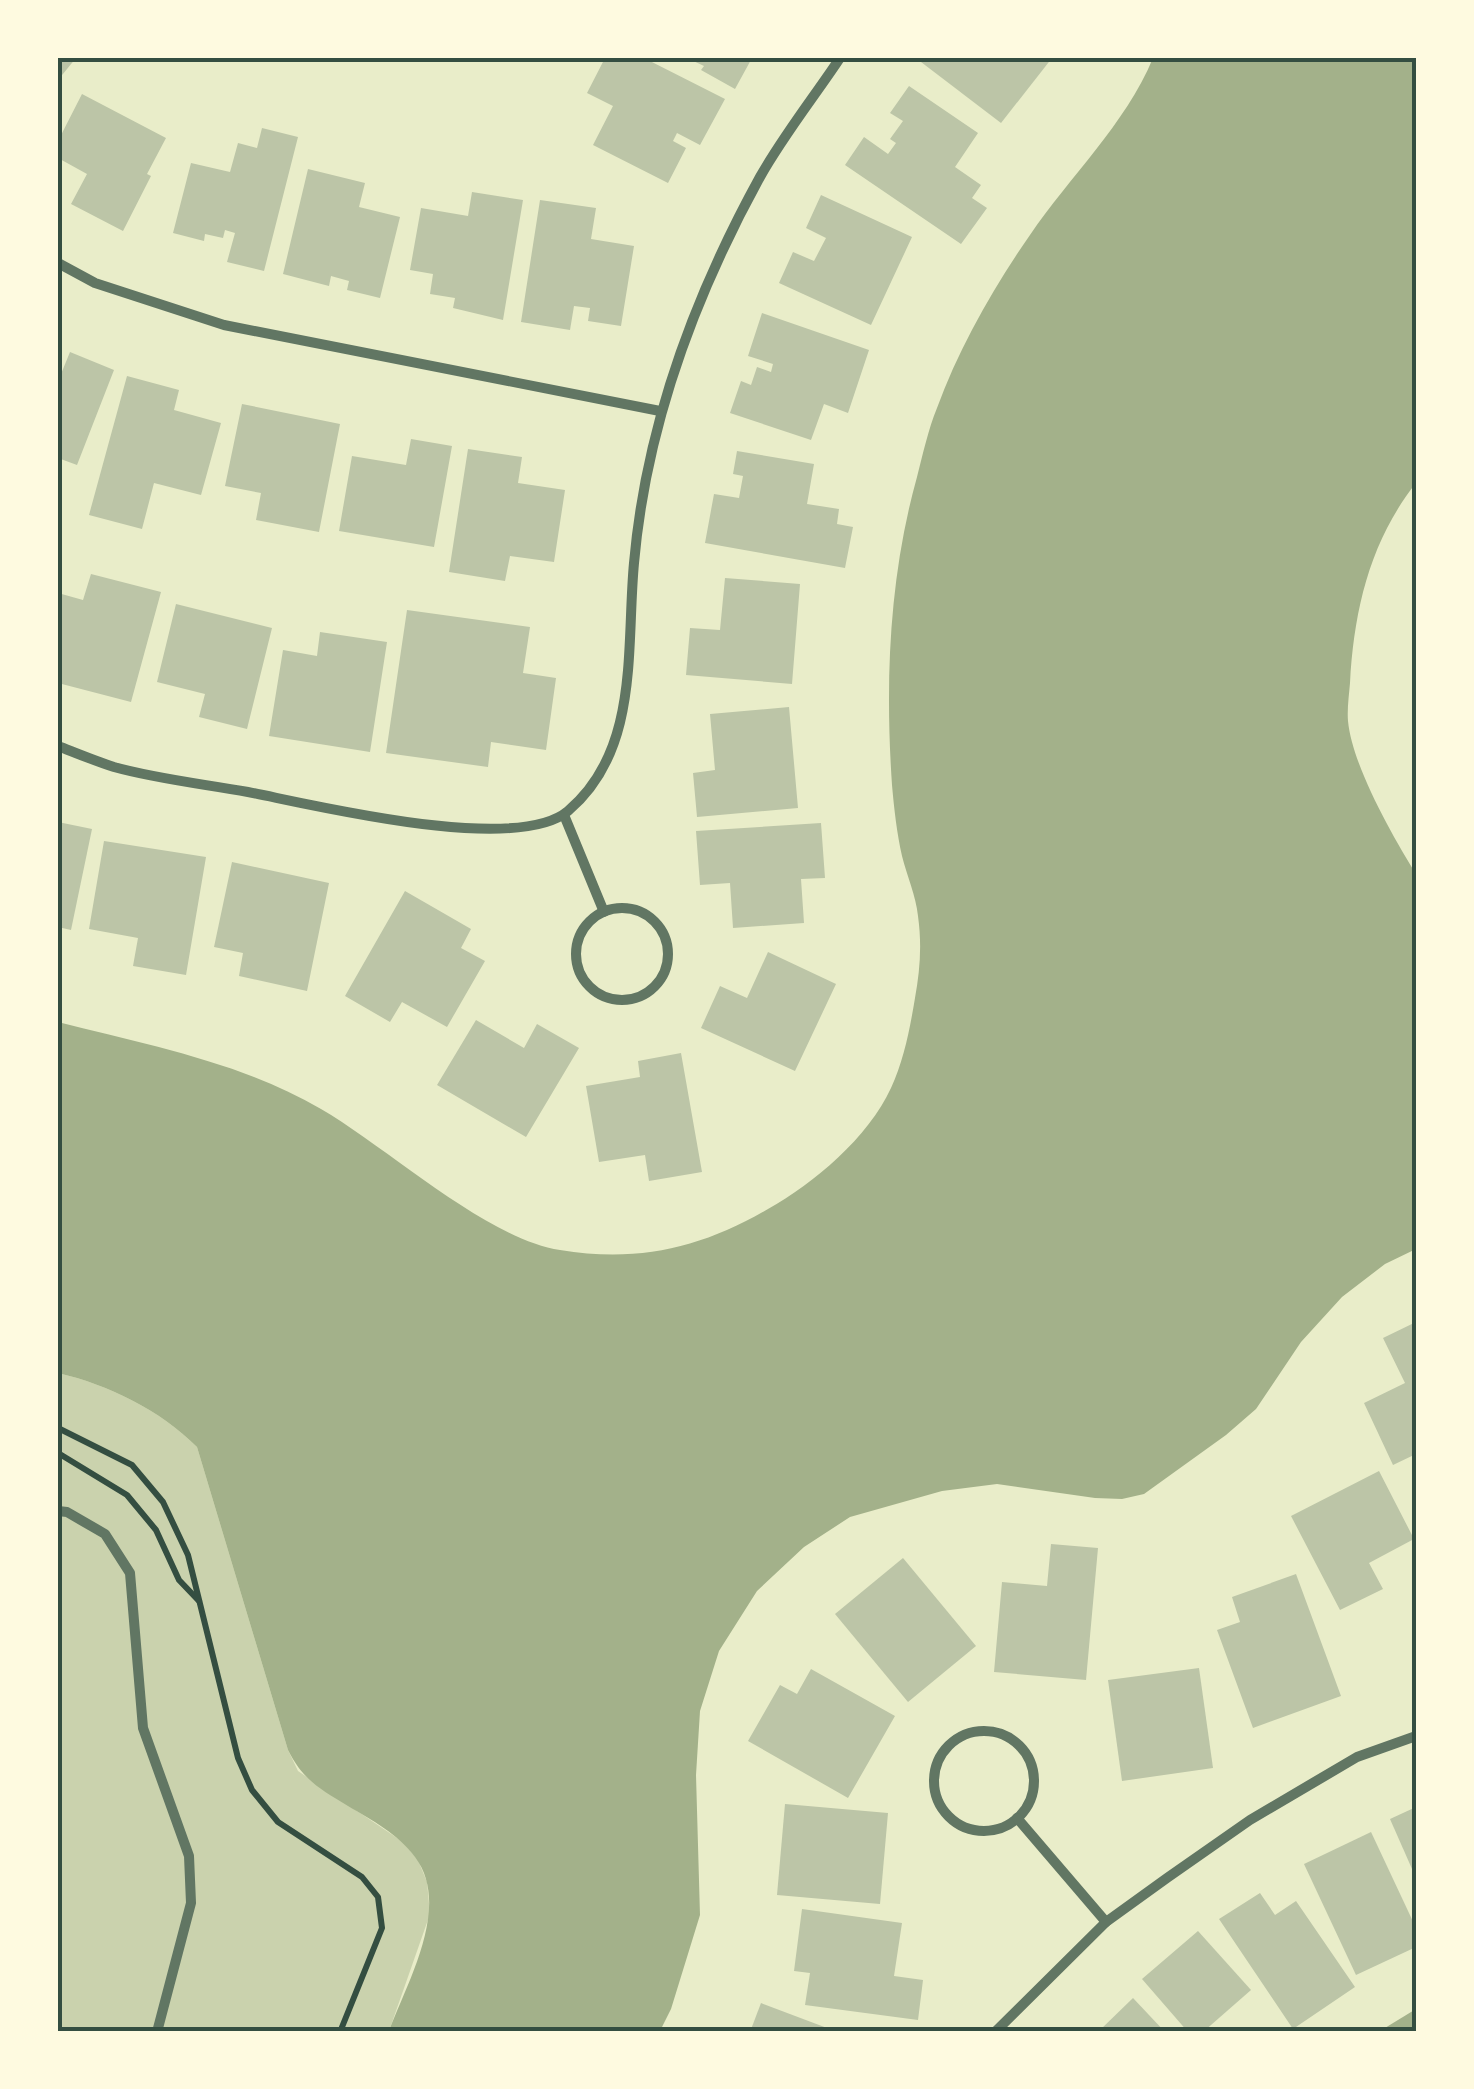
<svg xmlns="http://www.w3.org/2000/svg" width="1474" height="2089" viewBox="0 0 1474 2089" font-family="'Work Sans',sans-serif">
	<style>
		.green { fill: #cad2ad }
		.water { fill: #a3b18a }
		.building { fill: #bcc5a7 }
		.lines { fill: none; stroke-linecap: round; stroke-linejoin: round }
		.path { stroke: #344e41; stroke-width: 6 }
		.minor { stroke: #617663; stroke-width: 10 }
		.neatline { fill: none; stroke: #344e41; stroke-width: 4 }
	</style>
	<rect width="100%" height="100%" fill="#e9edc9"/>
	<path class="green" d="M58 1373C109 1385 160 1410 197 1447L288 1750 298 1771 403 1842 418 1860 427 1882 430 1914 389 2031 58 2032Z"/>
	<g class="water">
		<path d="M1153 58H1416V483C1370 541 1354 610 1350 683 1349 695 1347 709 1348 721 1352 765 1393 837 1416 874V1249L1385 1264 1342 1297 1301 1342 1256 1409 1226 1435 1144 1494 1122 1499 1095 1498 997 1484 942 1491 850 1517 804 1547 757 1591 719 1651 700 1711 696 1775 700 1915 671 2009 660 2031H389C407 1982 452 1906 415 1857 398 1834 372 1820 348 1806 320 1789 303 1780 288 1750L197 1447C160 1410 109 1385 58 1373V1022C147 1045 241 1062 321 1109 388 1148 487 1239 560 1250 638 1263 701 1248 768 1209 814 1183 868 1138 891 1088 904 1060 910 1028 915 998 920 970 922 945 918 916 916 896 907 876 902 856 897 834 894 808 892 785 885 682 889 577 917 477 923 454 928 430 937 408 959 348 993 288 1030 235 1070 176 1125 125 1153 58Z"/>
		<path d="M1416 2009V2031H1380Z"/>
	</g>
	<g class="building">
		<path d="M58 58H76L58 80Z"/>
		<path d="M605 58H644L725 99 700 145 677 133 673 141 686 148 668 183 593 145 613 106 587 93Z"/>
		<path d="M687 58H752L735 89 701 70 704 66Z"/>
		<path d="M925 58H1052L1001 123 921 62Z"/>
		<path d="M909 86 978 133 955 167 981 185 972 198 987 208 961 244 845 165 864 137 888 154 896 143 890 139 903 121 890 113Z"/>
		<path d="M82 94 166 138 147 174 151 176 123 231 71 204 87 174 58 158V141Z"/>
		<path d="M262 128 298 137 264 271 227 262 235 233 225 230 223 238 205 234 204 241 173 233 191 163 230 172 238 143 257 148Z"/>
		<path d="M308 169 365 183 359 207 400 217 380 298 347 290 349 281 331 276 329 286 283 274Z"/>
		<path d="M472 192 523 200 503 320 453 308 455 298 430 294 433 274 410 270 421 208 468 216Z"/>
		<path d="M821 195 912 237 871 325 779 283 793 252 814 261 826 238 806 228Z"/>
		<path d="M540 200 596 208 591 239 634 246 621 326 588 321 590 308 574 306 570 330 521 322Z"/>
		<path d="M762 313 869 350 848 413 824 404 811 440 730 413 741 381 751 385 757 367 771 372 773 364 748 356Z"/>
		<path d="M70 352 114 370 77 465 58 458V373L61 374Z"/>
		<path d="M127 376 179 390 174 410 221 423 201 495 154 483 142 529 89 515Z"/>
		<path d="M242 404 340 424 319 532 256 520 261 493 225 486Z"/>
		<path d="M411 439 452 446 434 547 339 531 352 456 406 465Z"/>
		<path d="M468 449 522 457 518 483 565 490 554 562 510 556 505 581 449 572Z"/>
		<path d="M737 451 814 464 807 504 839 509 837 524 853 527 845 568 705 543 714 494 739 498 743 476 733 474Z"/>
		<path d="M91 574 161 592 131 702 58 683V593L83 600Z"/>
		<path d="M725 578 800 584 792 684 686 675 690 628 720 630Z"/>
		<path d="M176 604 272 628 247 729 199 717 205 694 157 682Z"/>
		<path d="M407 610 530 627 523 673 556 678 546 750 491 742 488 767 386 753Z"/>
		<path d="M320 632 387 642 370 752 269 736 283 650 317 656Z"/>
		<path d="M789 707 798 808 697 817 693 773 715 770 710 714Z"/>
		<path d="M58 822 92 829 71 930 58 927Z"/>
		<path d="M821 823 825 878 801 879 804 923 733 928 730 883 700 885 696 831Z"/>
		<path d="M104 841 206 857 186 975 133 966 138 938 89 929Z"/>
		<path d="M232 862 329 883 307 991 239 976 243 953 214 947Z"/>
		<path d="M405 891 471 929 461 948 485 961 447 1027 402 1002 390 1022 345 996Z"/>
		<path d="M768 952 836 984 795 1071 701 1028 720 986 747 998Z"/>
		<path d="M476 1020 524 1048 537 1024 579 1048 526 1137 437 1085Z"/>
		<path d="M681 1053 702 1172 649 1181 645 1155 599 1162 586 1086 640 1077 638 1061Z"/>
		<path d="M1416 1322V1454L1393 1465 1364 1403 1405 1383 1383 1338Z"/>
		<path d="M1379 1471 1414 1539 1369 1563 1383 1589 1340 1610 1291 1516Z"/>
		<path d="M1051 1544 1098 1548 1086 1680 994 1672 1002 1582 1047 1586Z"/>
		<path d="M903 1558 976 1646 908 1702 835 1614Z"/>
		<path d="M1296 1574 1341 1696 1253 1728 1217 1630 1240 1622 1232 1597Z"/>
		<path d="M1199 1668 1213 1768 1122 1781 1108 1680Z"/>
		<path d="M811 1669 895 1716 848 1798 748 1741 780 1685 797 1694Z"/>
		<path d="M785 1804 888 1813 880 1904 777 1895Z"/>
		<path d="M1416 1807V1878L1390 1819Z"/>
		<path d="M1371 1832 1416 1928V1947L1356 1975 1304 1864Z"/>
		<path d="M1260 1893 1275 1915 1296 1901 1355 1987 1293 2029 1219 1919Z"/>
		<path d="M802 1909 902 1923 894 1976 923 1980 918 2020 805 2005 810 1973 794 1971Z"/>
		<path d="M1198 1931 1251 1990 1203 2032H1188L1142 1979Z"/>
		<path d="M1133 1998 1165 2032H1098Z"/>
		<path d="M761 2003 835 2031V2032H750Z"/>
	</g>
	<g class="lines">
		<g class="path">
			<path d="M58 1428 132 1465 163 1502 188 1555 238 1758 252 1790 278 1822 362 1877 378 1897 382 1928 340 2032"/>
			<path d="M58 1453 127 1495 156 1530 179 1580 199 1601"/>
		</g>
		<g class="minor">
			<path d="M58 263 95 283 224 325 660 411"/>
			<path d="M58 746C76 753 95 761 114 767 157 779 204 784 248 792 314 805 516 855 568 811 640 750 626 649 634 563 646 426 694 297 760 177 783 136 814 97 840 58"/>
			<path d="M564 815 604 912"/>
			<circle cx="622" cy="954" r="46"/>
			<path d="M58 1511 67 1512 105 1534 130 1573 143 1728 189 1856 191 1903 157 2032"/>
			<circle cx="984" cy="1781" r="50"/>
			<path d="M1017 1818 1106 1922"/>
			<path d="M995 2032 1106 1922 1167 1878 1250 1820 1357 1757 1416 1736"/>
		</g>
	</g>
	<rect width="1474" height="2089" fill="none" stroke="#fefae0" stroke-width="120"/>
	<rect x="60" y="60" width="1354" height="1969" class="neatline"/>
</svg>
